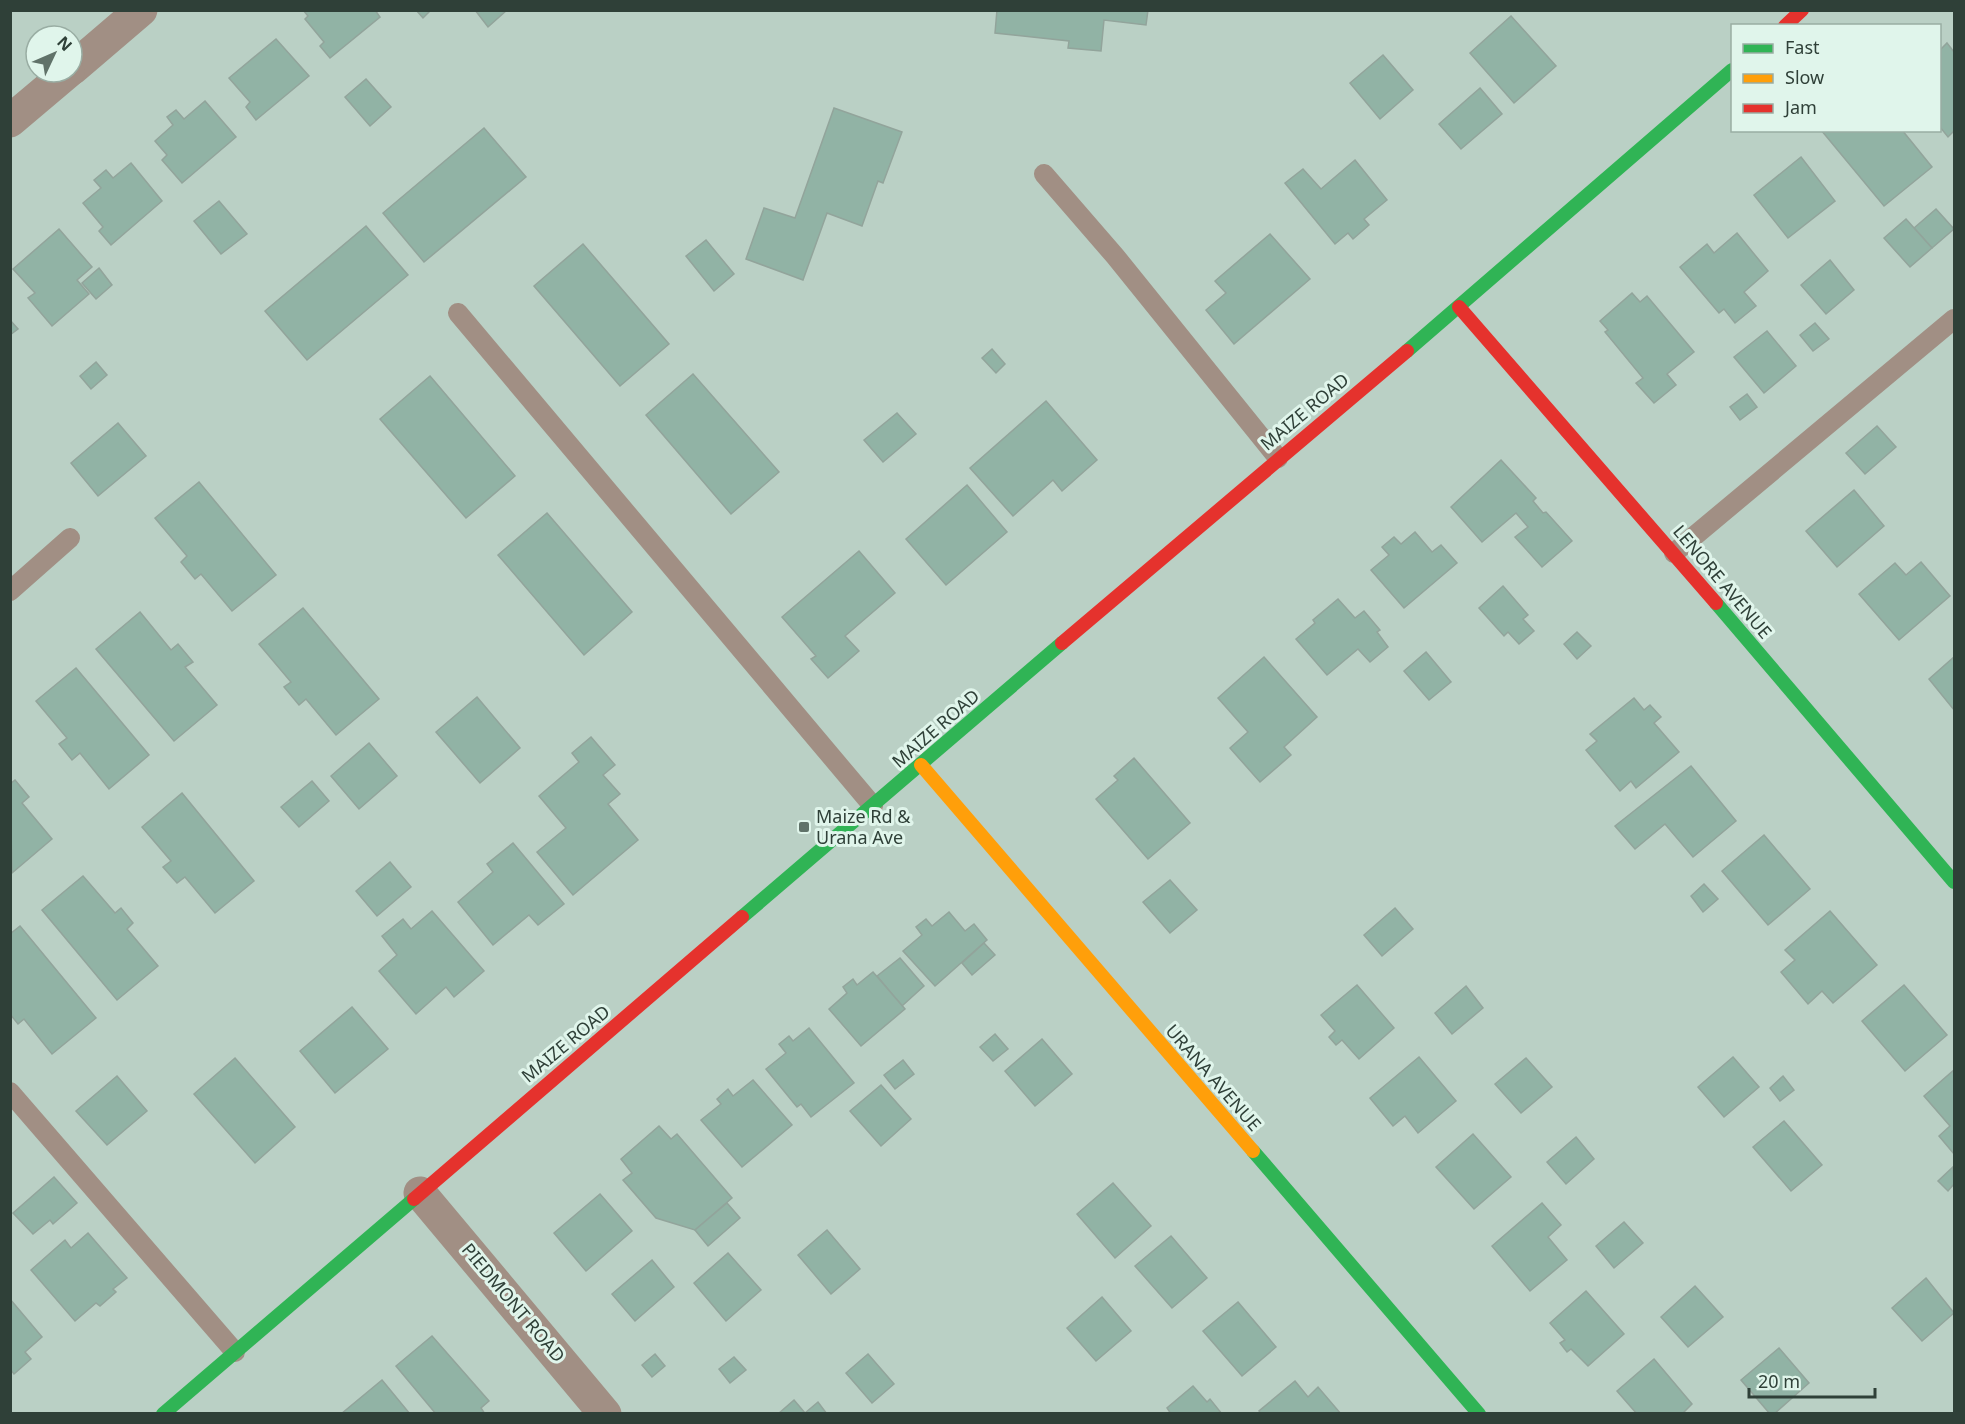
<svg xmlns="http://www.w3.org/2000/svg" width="1965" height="1424" viewBox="0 0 1965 1424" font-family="'Noto Sans',sans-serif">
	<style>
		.building { fill: #91b3a5; stroke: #92a49b; stroke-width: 1.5 }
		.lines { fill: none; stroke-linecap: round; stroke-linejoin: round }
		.lane { stroke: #a18f84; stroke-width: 20 }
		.street { stroke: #a18f84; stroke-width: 33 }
		.fast { stroke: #30b455; stroke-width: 14 }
		.slow { stroke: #ff9f0a; stroke-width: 14 }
		.jam { stroke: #e5322d; stroke-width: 14 }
		.poi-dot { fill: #607269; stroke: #e0f5eb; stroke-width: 2 }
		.labels { text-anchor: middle; stroke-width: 6; stroke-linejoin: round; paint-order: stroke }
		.street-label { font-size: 18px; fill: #2f4038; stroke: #e0f5eb }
		.poi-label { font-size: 18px; fill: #2f4038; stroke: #e0f5eb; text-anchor: start }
	</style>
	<rect width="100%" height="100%" fill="#bad0c5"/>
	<g class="building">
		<path d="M303 10H375L380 17 330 58 320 46 324 42 305 19 308 16Z"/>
		<path d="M416 10H431L423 18Z"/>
		<path d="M475 10H507L488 27Z"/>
		<path d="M997 10H1148L1146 25 1104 20 1101 51 1068 48 1069 41 995 33Z"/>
		<path d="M1511 16 1556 66 1514 103 1470 53Z"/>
		<path d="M276 39 309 76 256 120 246 107 250 102 229 78Z"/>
		<path d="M1947 43 1954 52V131L1948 137 1940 127V50Z"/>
		<path d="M1383 55 1413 90 1380 119 1350 83Z"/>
		<path d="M366 79 391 107 370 126 345 97Z"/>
		<path d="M1480 88 1502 114 1461 149 1439 124Z"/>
		<path d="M205 101 236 137 182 183 162 160 167 155 155 141 173 125 167 117 176 110 184 119Z"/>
		<path d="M834 108 902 132 883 183 878 181 862 226 827 213 803 280 746 259 764 208 795 218Z"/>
		<path d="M484 128 526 177 424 262 383 213Z"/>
		<path d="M1821 130H1902L1932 167 1884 206Z"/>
		<path d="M1801 157 1835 201 1788 238 1754 195Z"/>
		<path d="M1355 160 1387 200 1364 219 1369 225 1353 239 1348 233 1335 244 1285 183 1303 169 1321 189Z"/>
		<path d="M131 163 162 201 111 245 99 231 103 227 83 203 101 188 94 180 106 170 113 178Z"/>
		<path d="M219 201 247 234 221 254 194 221Z"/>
		<path d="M1936 209 1954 229 1932 248 1914 228Z"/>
		<path d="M1906 219 1932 248 1910 267 1884 238Z"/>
		<path d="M366 226 408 275 307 360 265 311Z"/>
		<path d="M59 229 92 267 77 280 89 294 52 326 28 298 35 293 13 269Z"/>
		<path d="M1737 233 1768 271 1744 292 1756 306 1735 323 1724 309 1719 313 1680 267 1707 244 1714 253Z"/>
		<path d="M1270 234 1310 279 1234 344 1206 310 1226 293 1215 281Z"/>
		<path d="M706 240 734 274 714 291 686 256Z"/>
		<path d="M583 244 669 344 620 386 534 286Z"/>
		<path d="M1830 260 1854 290 1826 314 1801 285Z"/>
		<path d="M99 268 112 285 96 299 82 283Z"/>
		<path d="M1632 293 1640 302 1647 296 1694 352 1667 374 1676 385 1654 403 1636 383 1643 378 1605 332 1608 330 1600 321Z"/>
		<path d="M10 320 18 329 10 335Z"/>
		<path d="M1815 323 1829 339 1813 351 1800 335Z"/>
		<path d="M1767 331 1796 366 1764 393 1734 357Z"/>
		<path d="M992 349 1005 364 996 373 982 358Z"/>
		<path d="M96 362 107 375 91 389 80 376Z"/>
		<path d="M693 374 779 472 731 514 646 415Z"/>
		<path d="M430 376 515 476 466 518 380 419Z"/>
		<path d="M1747 394 1757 407 1740 420 1730 407Z"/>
		<path d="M1046 401 1097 460 1062 491 1053 480 1013 516 970 468Z"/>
		<path d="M897 413 916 434 883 462 864 440Z"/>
		<path d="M118 423 146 456 98 496 71 463Z"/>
		<path d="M1877 426 1896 447 1865 474 1846 453Z"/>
		<path d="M1501 460 1536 498 1533 501 1543 513 1546 512 1572 541 1542 567 1515 537 1528 527 1516 513 1482 542 1451 507Z"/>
		<path d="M199 482 276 575 232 611 201 574 195 579 181 562 187 556 155 518Z"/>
		<path d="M967 485 1007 532 946 585 906 539Z"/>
		<path d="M1854 490 1884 526 1837 567 1806 531Z"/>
		<path d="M547 513 632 612 584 655 498 555Z"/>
		<path d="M1415 532 1432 552 1441 545 1457 563 1404 608 1371 570 1389 555 1382 547 1394 537 1401 544Z"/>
		<path d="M859 551 895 593 845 636 859 651 828 678 811 659 816 656 782 617Z"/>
		<path d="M1921 562 1950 596 1899 640 1859 594 1895 563 1906 575Z"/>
		<path d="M1503 586 1528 615 1523 619 1534 631 1519 644 1508 632 1504 636 1479 608Z"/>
		<path d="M1338 599 1355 618 1364 611 1380 630 1377 632 1388 647 1370 662 1358 649 1327 675 1296 639 1315 623 1313 620Z"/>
		<path d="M303 608 379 699 336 735 306 699 299 705 284 687 291 682 259 644Z"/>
		<path d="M140 612 171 650 178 644 193 662 185 667 217 705 174 741 96 649Z"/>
		<path d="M1577 632 1591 646 1577 659 1564 644Z"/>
		<path d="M1426 652 1451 682 1429 700 1404 671Z"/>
		<path d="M1264 657 1317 717 1284 747 1291 755 1260 782 1230 748 1248 732 1218 698Z"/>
		<path d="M1954 657V710L1929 679Z"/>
		<path d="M76 668 149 755 109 789 80 753 72 760 59 744 67 738 36 701Z"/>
		<path d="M477 697 520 748 480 783 436 732Z"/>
		<path d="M1634 698 1644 710 1650 705 1661 717 1654 723 1679 752 1636 788 1631 781 1620 791 1586 750 1597 741 1590 734Z"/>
		<path d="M591 737 615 765 603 775 620 794 608 804 638 840 573 895 537 852 566 828 539 796 579 762 572 753Z"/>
		<path d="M369 743 397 776 359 809 331 776Z"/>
		<path d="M1134 758 1190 823 1148 859 1096 799 1118 780 1114 776Z"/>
		<path d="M1691 766 1736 821 1693 857 1665 824 1635 849 1615 826Z"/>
		<path d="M15 780 29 797 22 803 52 839 12 873 10 784Z"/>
		<path d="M312 781 329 801 299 827 281 807Z"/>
		<path d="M182 793 254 881 215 913 185 877 177 883 163 867 171 861 142 827Z"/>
		<path d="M1764 835 1810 889 1768 925 1722 871Z"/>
		<path d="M513 843 564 904 538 925 529 915 493 945 458 902 493 872 487 864Z"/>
		<path d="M390 862 411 887 377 916 356 891Z"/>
		<path d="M83 876 115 913 121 908 133 923 127 929 158 966 117 1000 42 910Z"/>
		<path d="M1170 880 1197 910 1170 933 1143 902Z"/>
		<path d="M1704 884 1718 899 1703 912 1691 896Z"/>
		<path d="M1395 908 1413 929 1382 956 1364 935Z"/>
		<path d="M432 911 484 971 454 997 446 987 416 1014 379 971 397 955 382 936 403 919 411 929Z"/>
		<path d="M1830 911 1877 965 1833 1003 1822 991 1808 1004 1781 972 1795 960 1785 950Z"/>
		<path d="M949 912 965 931 974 924 987 940 935 986 903 951 922 935 916 927 926 919 932 926Z"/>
		<path d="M20 926 96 1018 52 1054 24 1019 18 1024 10 1014V934Z"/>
		<path d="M984 943 995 955 972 975 962 963Z"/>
		<path d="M900 958 924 986 902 1006 877 976Z"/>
		<path d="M873 972 905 1009 861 1046 829 1009 847 993 843 987 853 979 857 985Z"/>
		<path d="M1357 985 1394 1028 1359 1059 1342 1040 1336 1045 1329 1037 1335 1031 1321 1015Z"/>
		<path d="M1904 985 1947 1035 1905 1071 1862 1021Z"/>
		<path d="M1466 986 1483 1008 1452 1034 1435 1013Z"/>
		<path d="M352 1007 388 1049 335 1093 300 1051Z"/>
		<path d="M809 1028 854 1083 811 1117 801 1104 797 1107 766 1069 786 1053 779 1044 789 1036 793 1041Z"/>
		<path d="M995 1034 1008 1049 993 1061 980 1047Z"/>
		<path d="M1042 1039 1072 1074 1035 1106 1005 1071Z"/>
		<path d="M1419 1057 1456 1101 1418 1133 1405 1116 1393 1126 1370 1098Z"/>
		<path d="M1733 1057 1759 1087 1724 1117 1698 1087Z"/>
		<path d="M235 1058 295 1127 255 1163 194 1094Z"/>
		<path d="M1526 1058 1552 1087 1521 1113 1495 1084Z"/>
		<path d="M903 1060 914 1074 895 1089 884 1075Z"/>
		<path d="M1954 1070V1154L1939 1136 1950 1126 1924 1096Z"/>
		<path d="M117 1076 147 1111 107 1145 76 1111Z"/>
		<path d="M1783 1076 1794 1090 1780 1101 1770 1088Z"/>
		<path d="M753 1080 792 1125 742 1167 701 1120 721 1104 717 1099 728 1089 733 1096Z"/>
		<path d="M881 1085 911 1119 881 1146 850 1111Z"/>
		<path d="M1784 1121 1822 1165 1791 1191 1753 1147Z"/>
		<path d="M659 1126 671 1139 677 1134 732 1198 695 1230 656 1218 623 1180 632 1173 621 1159Z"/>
		<path d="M1473 1134 1511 1177 1474 1209 1436 1167Z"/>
		<path d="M1576 1137 1594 1159 1566 1184 1547 1162Z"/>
		<path d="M1953 1167 1954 1184 1948 1191 1938 1181Z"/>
		<path d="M54 1177 77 1203 53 1224 50 1220 33 1234 13 1213Z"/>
		<path d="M1113 1183 1151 1226 1115 1258 1077 1214Z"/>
		<path d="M600 1194 632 1231 586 1271 554 1233Z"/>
		<path d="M727 1203 740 1218 708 1246 695 1230Z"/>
		<path d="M1542 1203 1561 1225 1548 1237 1567 1260 1530 1291 1492 1246Z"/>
		<path d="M1624 1222 1643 1243 1614 1268 1596 1246Z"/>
		<path d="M827 1230 860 1269 831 1294 798 1255Z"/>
		<path d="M88 1233 127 1278 113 1289 116 1292 100 1306 96 1303 75 1321 31 1270 65 1240 71 1248Z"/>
		<path d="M1171 1236 1207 1278 1172 1308 1135 1266Z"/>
		<path d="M728 1253 761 1290 726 1321 694 1283Z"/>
		<path d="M652 1260 674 1287 635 1321 612 1294Z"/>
		<path d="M1926 1278 1954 1313 1922 1341 1892 1308Z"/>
		<path d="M1695 1286 1723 1317 1688 1347 1661 1317Z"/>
		<path d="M1586 1291 1624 1334 1588 1366 1571 1349 1567 1352 1560 1343 1565 1340 1550 1323Z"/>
		<path d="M1102 1297 1131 1331 1096 1361 1067 1328Z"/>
		<path d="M10 1299 42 1337 25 1352 31 1359 14 1374 10 1369Z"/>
		<path d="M1238 1302 1276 1347 1242 1376 1203 1331Z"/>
		<path d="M432 1336 489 1401 481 1408 485 1414H436L396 1366Z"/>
		<path d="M1779 1348 1809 1383 1774 1414H1770L1741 1380Z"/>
		<path d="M655 1354 665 1366 652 1377 642 1365Z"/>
		<path d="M868 1354 894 1384 872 1403 846 1373Z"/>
		<path d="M734 1357 746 1370 730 1383 719 1369Z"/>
		<path d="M1654 1359 1692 1404 1682 1414H1637L1617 1391Z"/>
		<path d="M382 1380 410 1414H341Z"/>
		<path d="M1295 1381 1308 1397 1318 1387 1341 1414H1261L1259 1411Z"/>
		<path d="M1193 1386 1207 1402 1210 1399 1222 1414H1171L1167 1408Z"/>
		<path d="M794 1400 805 1413 818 1402 827 1414H778Z"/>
	</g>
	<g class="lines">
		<g class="lane">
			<path d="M1044 174 1115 256 1278 458"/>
			<path d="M458 313 873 806"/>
			<path d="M1674 553 1954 319"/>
			<path d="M10 591 70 538"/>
			<path d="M10 1092 235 1352"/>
		</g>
		<g class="street">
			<path d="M72 69 141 10"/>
			<path d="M10 121 68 72"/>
			<path d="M420 1193 605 1414"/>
		</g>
		<g class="fast">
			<path d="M1407 351 1732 70"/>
			<path d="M1716 603 1954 882"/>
			<path d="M742 917 1062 643"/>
			<path d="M1253 1151 1479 1414"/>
			<path d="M163 1414 414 1199"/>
		</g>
		<path class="slow" d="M921 765 1253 1151"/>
		<g class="jam">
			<path d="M1785 26 1802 10"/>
			<path d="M1459 307 1716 603"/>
			<path d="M1062 643 1407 351"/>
			<path d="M414 1199 742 917"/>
		</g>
	</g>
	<rect class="poi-dot" x="798" y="821" width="12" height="12" rx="3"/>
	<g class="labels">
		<g class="street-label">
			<text transform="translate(1305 412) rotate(-40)" y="6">MAIZE ROAD</text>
			<text transform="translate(1722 582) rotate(50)" y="6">LENORE AVENUE</text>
			<text transform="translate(936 729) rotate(-41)" y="6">MAIZE ROAD</text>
			<text transform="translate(566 1044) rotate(-40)" y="6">MAIZE ROAD</text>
			<text transform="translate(1213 1078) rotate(49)" y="6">URANA AVENUE</text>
			<text transform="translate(513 1303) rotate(50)" y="6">PIEDMONT ROAD</text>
		</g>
		<g class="poi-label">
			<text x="816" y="823">Maize Rd &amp;<tspan x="816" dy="21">Urana Ave</tspan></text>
		</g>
	</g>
	<rect width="1965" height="1424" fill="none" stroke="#2f4038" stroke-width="24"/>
	<rect x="1731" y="24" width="210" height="108" fill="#e0f5eb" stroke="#99ada3" stroke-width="1.5"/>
	<rect x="1743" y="44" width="30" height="9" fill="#30b455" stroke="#99ada3" stroke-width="1.5"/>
	<text x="1785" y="54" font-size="18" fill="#2f4038">Fast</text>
	<rect x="1743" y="74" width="30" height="9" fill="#ff9f0a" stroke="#99ada3" stroke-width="1.5"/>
	<text x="1785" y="84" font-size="18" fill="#2f4038">Slow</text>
	<rect x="1743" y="104" width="30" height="9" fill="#e5322d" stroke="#99ada3" stroke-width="1.5"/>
	<text x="1785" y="114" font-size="18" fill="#2f4038">Jam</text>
	<g transform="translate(54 54) rotate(46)"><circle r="28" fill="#e0f5eb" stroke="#99ada3" stroke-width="1.5"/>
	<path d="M0-4.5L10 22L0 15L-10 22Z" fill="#607269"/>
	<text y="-9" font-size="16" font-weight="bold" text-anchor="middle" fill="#2f4038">N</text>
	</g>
	<path d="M1749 1388v9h126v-9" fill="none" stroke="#2f4038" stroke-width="3"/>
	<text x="1758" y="1388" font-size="18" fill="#2f4038" stroke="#e0f5eb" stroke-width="4.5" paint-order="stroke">20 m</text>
</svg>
